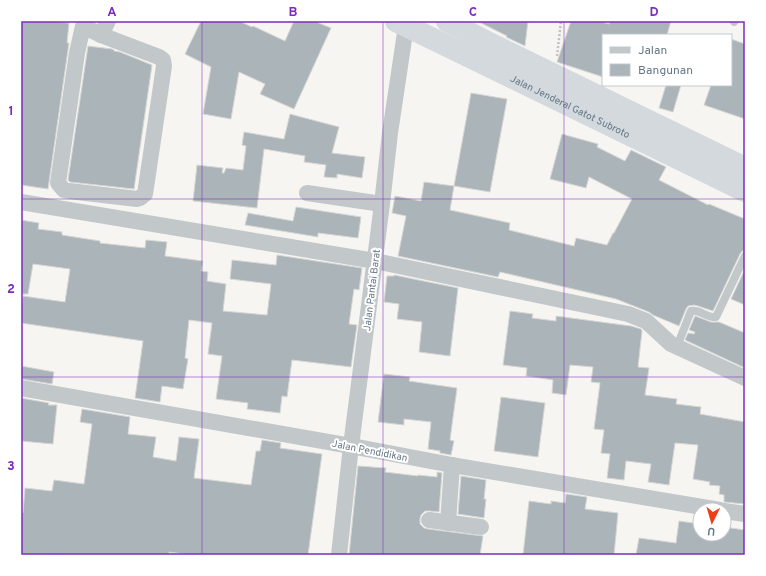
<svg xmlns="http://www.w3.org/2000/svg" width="766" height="576" viewBox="0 0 766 576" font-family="Overpass,sans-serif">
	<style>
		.building { fill: #abb4b9; stroke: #d7d7d4 }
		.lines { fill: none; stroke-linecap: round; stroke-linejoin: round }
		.path { stroke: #bec0c2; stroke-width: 2.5; stroke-dasharray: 2 2; stroke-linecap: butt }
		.lane { stroke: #c2c7ca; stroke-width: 8 }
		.street { stroke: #c2c7ca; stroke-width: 16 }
		.highway { stroke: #d3d9dd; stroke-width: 22 }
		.grid { fill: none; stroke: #7b2cbf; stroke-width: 1; stroke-opacity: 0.55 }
		.labels { text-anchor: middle; stroke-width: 4; stroke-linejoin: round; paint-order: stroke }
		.street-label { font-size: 10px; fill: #627785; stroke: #fff }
		.neatline { fill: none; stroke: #7b2cbf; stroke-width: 1.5 }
		.grid-label { font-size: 13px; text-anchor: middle; font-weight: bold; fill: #7b2cbf }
	</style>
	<rect width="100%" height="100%" fill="#f6f5f1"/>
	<g class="building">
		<path d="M21 21H49L69 23 67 43H69L49 182 48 189 21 185Z"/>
		<path d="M201 21H239L252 27 253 26 285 41 294 21H314L331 28 294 109 260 94 265 84 239 72 231 119 203 114 211 67 185 54Z"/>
		<path d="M477 21H528L525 46 506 37 507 36Z"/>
		<path d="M571 21H599L609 24 610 21H671L667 35H603V77L557 62Z"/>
		<path d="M731 39 745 44V119L704 105 711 85H731Z"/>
		<path d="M88 46 112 49 114 50V51L120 52 152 65 134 189 70 182 68 180Z"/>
		<path d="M666 85H681L673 112 659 108Z"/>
		<path d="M471 93 507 99 490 192 454 186Z"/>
		<path d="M290 114 339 127 332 153 365 157 362 178 337 174V178L324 177 326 165 304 162 305 156 264 149 257 208 193 201 197 165 223 168 222 173H224L226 168 243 170 246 146 242 145 244 132 284 139Z"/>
		<path d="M562 134 598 144 597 147 625 161 631 150 666 167 659 180 708 205 709 204 745 219V251H742L740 254 713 311 698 306 694 305 688 306 686 309 679 326 653 315 649 312 616 299 500 272 498 277 398 256 406 216 392 213 395 196 421 201 424 182 454 186 450 210 510 223 509 230 574 246 576 238 607 245 613 233H614L632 199 589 177 586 188 550 179Z"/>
		<path d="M296 207 361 217 358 238 318 233V237L245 225 248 213 293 221Z"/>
		<path d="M21 220 39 223 38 229 62 232V235L100 241V243L145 248 146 240 167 242 165 256 203 261 201 271 208 272 207 281 226 284 223 311 267 315 271 284 230 279 232 260 276 265 277 255 362 268 359 290 354 289 349 324 357 325 351 367 292 360 287 397 282 396 280 413 247 409 248 403 216 399 222 356 208 354 212 323 189 320 185 358 188 359 183 389 162 386 160 402 135 398 143 341 21 323V307L23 296 65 302 70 269 33 264 28 294H21Z"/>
		<path d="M745 269V305L731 299Z"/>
		<path d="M394 275 458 288 450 356 419 352 422 322 397 319 399 304 384 302 387 276H394Z"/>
		<path d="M510 311 533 314 532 318 556 321V316L631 326 641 329 642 331 638 367 649 368 645 395 677 399 676 404 701 407 700 414 745 422V504L724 502V495L719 494 720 486 709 485 710 482 693 479 698 445 675 443 669 485 648 482 651 464 626 461 624 480 607 478 610 454 601 453 604 430 594 429 600 383 591 382 593 367 570 365 566 395 552 393 553 380 526 376 527 368 503 365Z"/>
		<path d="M695 316 711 322H719L745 333V368L685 340 688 333 694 334 695 332 689 330Z"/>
		<path d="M21 366 54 372 52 384 21 379Z"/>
		<path d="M384 374 410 377 409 381 457 388 450 440 454 441 451 455 440 453V451L428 449 431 422 404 419V425L378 422Z"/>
		<path d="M501 397 545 403 538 457 494 451Z"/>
		<path d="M21 398 49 403 48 405H57L53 444 21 441Z"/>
		<path d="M82 409 130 417 128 434 156 437 153 457 176 461 179 437 199 439 194 478 251 485 256 451H260L262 440 281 443 280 448 322 454 308 555H191L169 552V555H75L61 554V555H21V513H23L25 488 52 491 54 480 84 484 92 424 80 422Z"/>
		<path d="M358 466 386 468 385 472 418 476V475L437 477V472L442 473 439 512 430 511H425L421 515 420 518V524L424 528 428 529 483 536 480 555H349Z"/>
		<path d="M461 476 486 480 484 499H486L484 518 458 514Z"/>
		<path d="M566 494 587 497 585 509 618 513 614 555H523L529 501 551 504V501L565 503Z"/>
		<path d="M679 521 700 524V534H724V527L745 530V555H636L639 538 676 543Z"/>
	</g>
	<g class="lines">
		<path class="path" d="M557 56 561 21"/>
		<g class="lane">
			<path d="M734 22 735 21"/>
			<path d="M683 348 679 346 678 344 691 311C699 309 707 318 716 317L745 256"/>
		</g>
		<g class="street">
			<path d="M83 26 101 35 159 57 163 60 164 66 145 194 140 198 137 199 69 191 64 190 58 183 77 53Z"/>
			<path d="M101 35 108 21"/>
			<path d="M307 193 382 204"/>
			<path d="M21 202 375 261 628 314 646 321 671 344 745 378"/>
			<path d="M21 388 351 446 452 465 720 510"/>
			<path d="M724 511 745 514"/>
			<path d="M429 520 481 527"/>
			<path d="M448 523 452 465"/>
			<path d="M339 555 351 446 382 204 390 133 406 26"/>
		</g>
		<g class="highway">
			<path id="s1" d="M396 21 745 191"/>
			<path d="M447 21 489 43 745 168"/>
		</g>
	</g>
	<path class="grid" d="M202 21V555M383 21V555M564 21V555M21 199H745M21 377H745"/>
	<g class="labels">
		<g class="street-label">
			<text dy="4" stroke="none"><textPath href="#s1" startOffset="194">Jalan Jenderal Gatot Subroto</textPath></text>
			<text transform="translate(371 290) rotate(-83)" y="4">Jalan Pantai Barat</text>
			<text transform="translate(370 450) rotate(11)" y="4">Jalan Pendidikan</text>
		</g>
	</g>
	<rect width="766" height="576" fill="none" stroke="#ffffff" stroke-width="44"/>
	<rect x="602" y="34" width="130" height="52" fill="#ffffff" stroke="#c0c9ce"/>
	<rect x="610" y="47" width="20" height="6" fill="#c2c7ca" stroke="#c0c9ce"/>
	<text x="638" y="54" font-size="12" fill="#627785">Jalan</text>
	<rect x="610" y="64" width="20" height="12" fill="#abb4b9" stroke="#c0c9ce"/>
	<text x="638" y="74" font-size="12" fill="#627785">Bangunan</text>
	<g transform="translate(712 522) rotate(185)"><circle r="19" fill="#ffffff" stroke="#c0c9ce"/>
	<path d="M0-3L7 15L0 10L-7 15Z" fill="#ee3e19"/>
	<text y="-6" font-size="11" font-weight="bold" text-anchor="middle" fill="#627785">U</text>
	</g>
	<rect x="22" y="22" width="722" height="532" class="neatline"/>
	<g class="grid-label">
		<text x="112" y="16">A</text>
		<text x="293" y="16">B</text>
		<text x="473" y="16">C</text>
		<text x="654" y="16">D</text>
		<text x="11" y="115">1</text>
		<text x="11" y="293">2</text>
		<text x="11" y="470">3</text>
	</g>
</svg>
